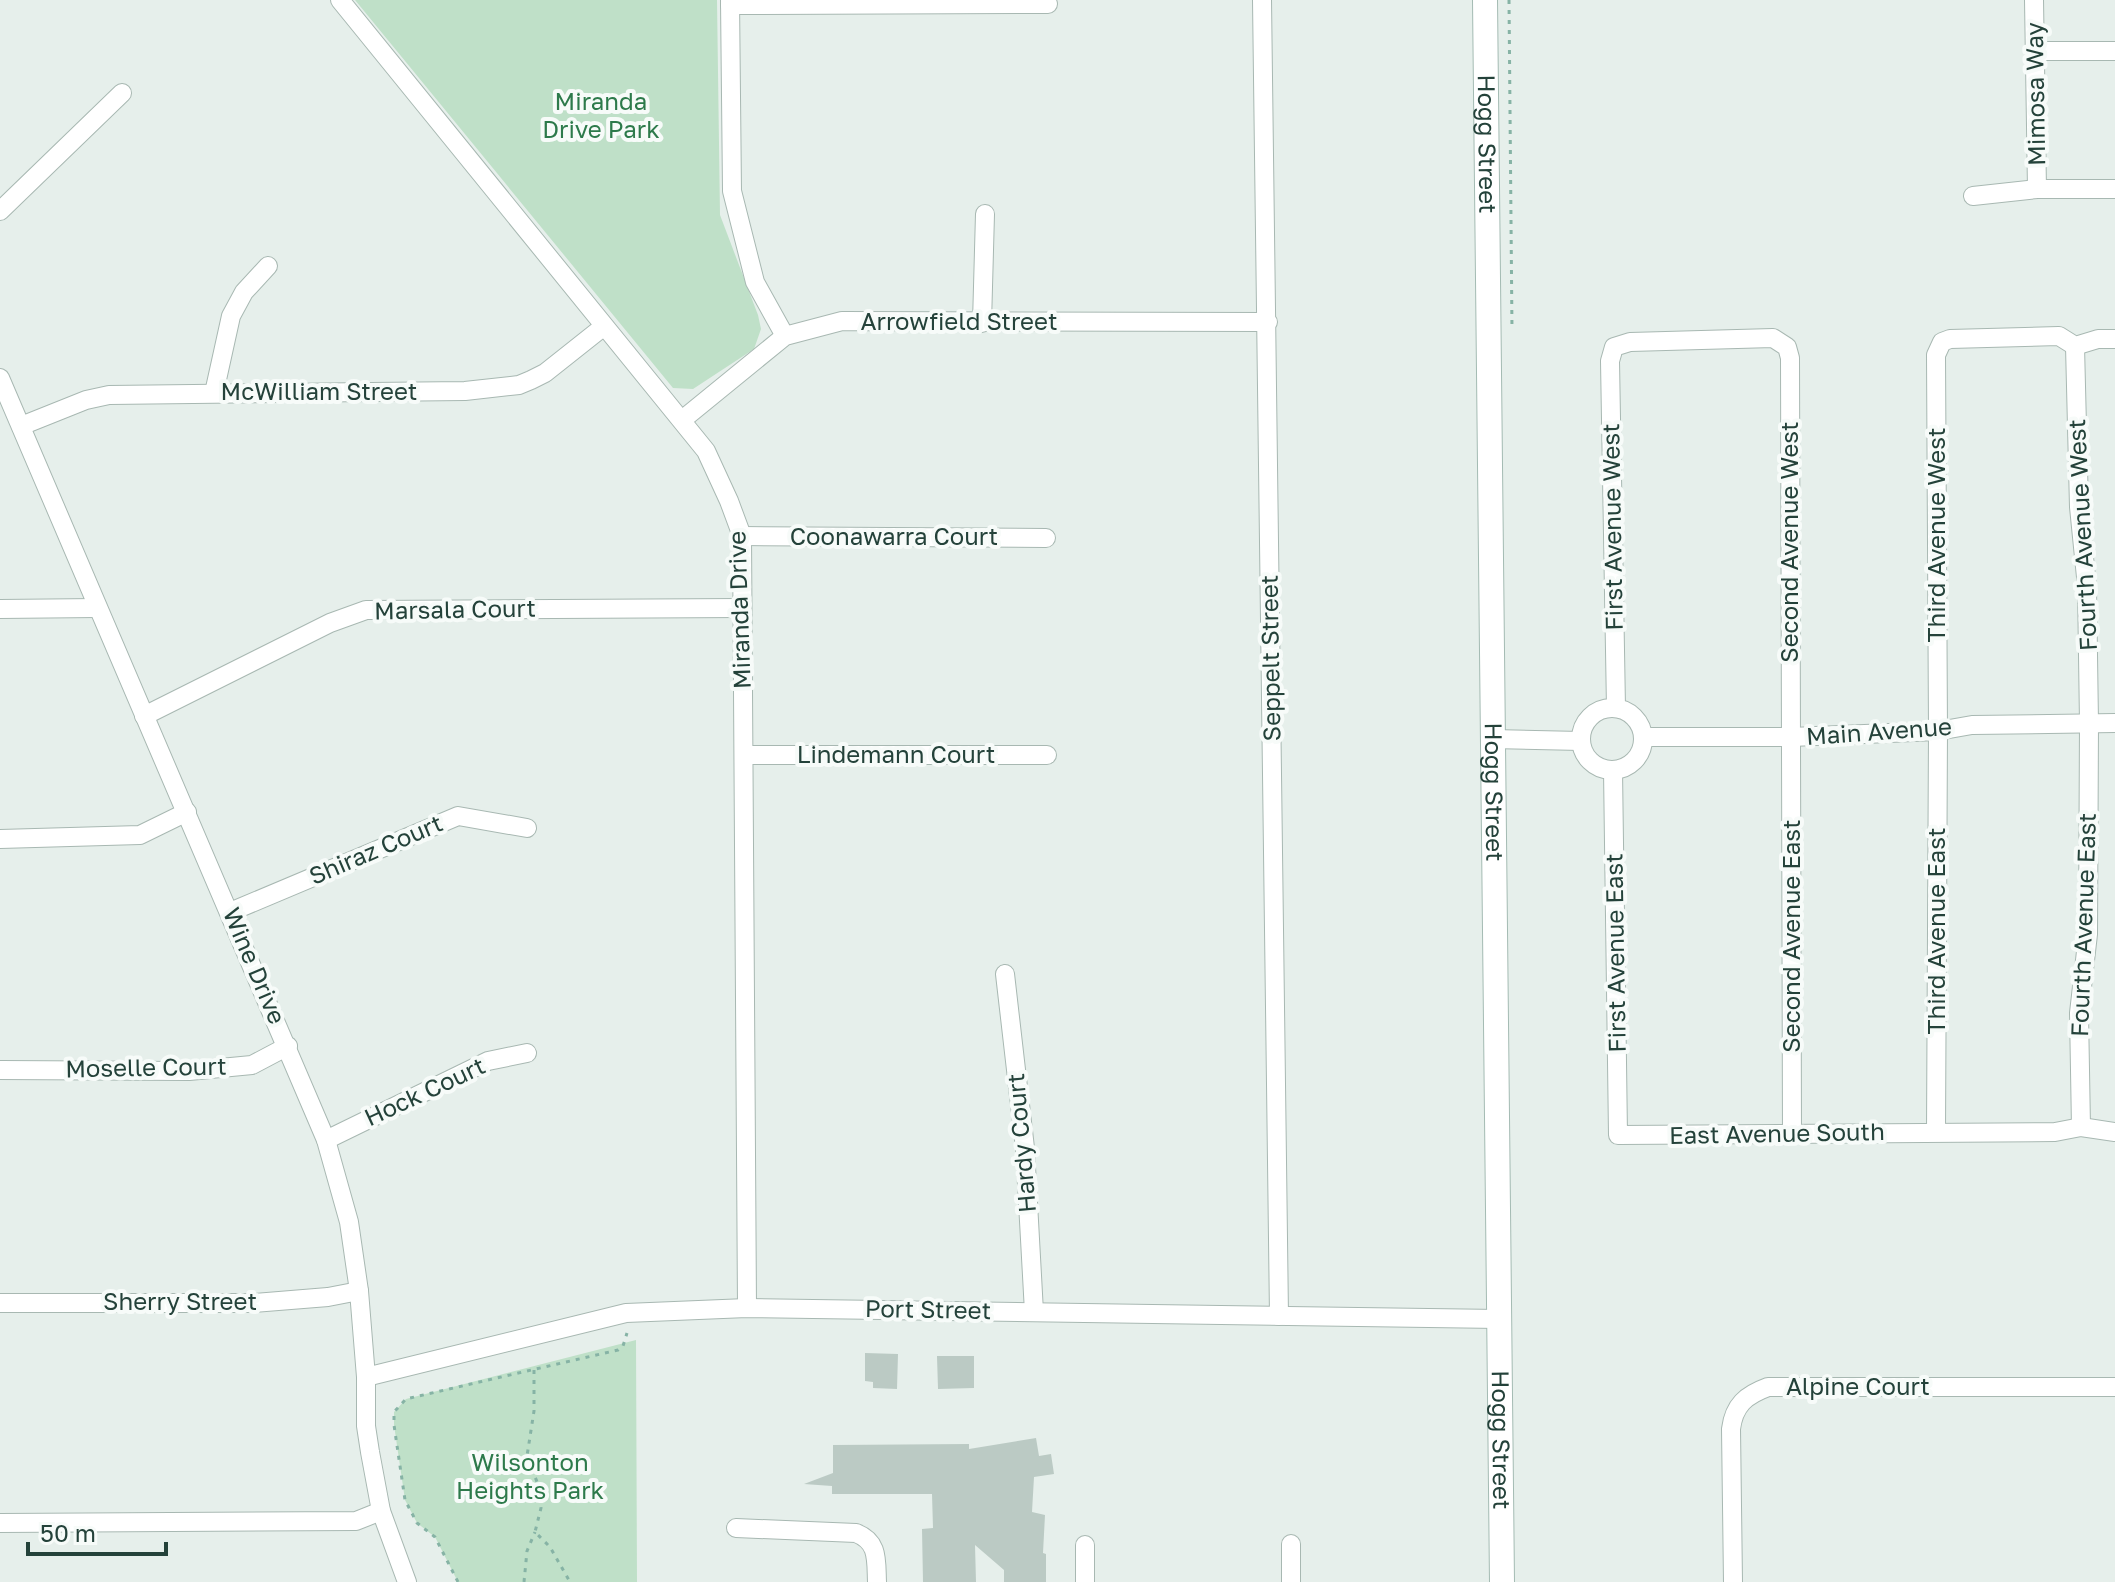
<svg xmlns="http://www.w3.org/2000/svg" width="2115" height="1582" viewBox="0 0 2115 1582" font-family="'Golos Text',sans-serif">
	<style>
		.green { fill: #bfe0c8 }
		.building { fill: #bbcac4 }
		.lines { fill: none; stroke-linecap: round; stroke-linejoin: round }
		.street-casing { stroke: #a8b8b2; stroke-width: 20 }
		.secondary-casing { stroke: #a4bbb3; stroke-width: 26 }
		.path { stroke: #86b3a5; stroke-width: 3; stroke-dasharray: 4 6; stroke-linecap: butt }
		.street { stroke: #fff; stroke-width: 18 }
		.secondary { stroke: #fff; stroke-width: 24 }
		.labels { text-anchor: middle; stroke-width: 8; stroke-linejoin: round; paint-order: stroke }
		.street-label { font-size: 24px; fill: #24423a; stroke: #f7fbf9 }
		.park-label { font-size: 24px; fill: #2d7a4b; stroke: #f7fbf9 }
	</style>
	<rect width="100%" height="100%" fill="#e6efeb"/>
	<g class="green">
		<path d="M355 0H717L720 215 758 315 761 329 754 349 693 389 673 388Z"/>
		<path d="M636 1340 637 1582H458L435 1537 417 1523 405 1500 394 1425V1412L406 1399Z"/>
	</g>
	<g class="building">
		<path d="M865 1353 898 1354 897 1389 873 1388V1382L865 1381Z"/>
		<path d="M937 1356H974V1388L938 1389Z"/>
		<path d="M1036 1438 1039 1456 1051 1454 1054 1474 1034 1477 1032 1512 1045 1515 1043 1553 1046 1554V1582H1004V1570L975 1545 976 1582H923L922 1529 933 1528 932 1494H832V1486L804 1484 833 1473V1445L969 1444V1449Z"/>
	</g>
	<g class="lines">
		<defs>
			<g id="street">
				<path d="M340 0 706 451 729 501 742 536 747 1308"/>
				<path d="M730 0 732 191 755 282 785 336"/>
				<path d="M1262 0 1279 1316"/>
				<path d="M2034 0 2037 189"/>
				<path d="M730 5 1048 4"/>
				<path d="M2035 51H2115"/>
				<path d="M1973 196 2037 189H2115"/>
				<path d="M0 211 122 93"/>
				<path d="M982 323 985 214"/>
				<path d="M2075 346 2079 507 2087 587 2089 723 2088 934 2079 1013 2081 1127"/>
				<path d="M0 378 326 1140 349 1222 359 1291 366 1377V1426L370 1452 381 1511 407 1582"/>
				<path d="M214 393 231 316 244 292 268 266"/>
				<path d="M682 420 785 336 842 321 1268 322"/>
				<path d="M21 426 86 400 109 395 465 391 519 385 531 380 545 373 603 327"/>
				<path d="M742 536 1046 538"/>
				<path d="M0 609 97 608"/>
				<path d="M1616 708 1610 361 1614 347 1630 342 1773 338 1787 347 1790 358 1792 1134"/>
				<circle cx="1612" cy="739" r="31"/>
				<path d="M144 716 330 623 366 610 741 608"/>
				<path d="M1643 737H1791L1938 731 1972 725 2115 723"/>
				<path d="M1492 739 1581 741"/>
				<path d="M745 755H1047"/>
				<path d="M1613 770 1618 1135 2055 1132 2081 1127 2115 1132"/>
				<path d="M0 839 140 835 187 812"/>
				<path d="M230 912 458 816 527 828"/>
				<path d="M1005 974 1025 1148 1034 1312"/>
				<path d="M0 1070 189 1071 252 1065 288 1046"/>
				<path d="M1936 1132 1938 731 1936 355 1942 342 1950 339 2059 336 2075 346 2098 339H2115"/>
				<path d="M326 1140 488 1061 527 1053"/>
				<path d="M0 1303H253L328 1297 359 1291"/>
				<path d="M366 1377 626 1313 747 1308 1499 1319"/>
				<path d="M0 1523 356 1521 381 1511"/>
				<path d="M736 1528 856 1533C879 1542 876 1560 877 1582"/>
				<path d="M1291 1544V1582"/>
				<path d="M1085 1582V1545"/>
				<path d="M1733 1582 1731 1429C1734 1405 1746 1395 1768 1387H2115"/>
			</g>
			<g id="secondary">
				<path id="s1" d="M1485 0 1502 1582"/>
			</g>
		</defs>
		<use href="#street" class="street-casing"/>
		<use href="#secondary" class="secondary-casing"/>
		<g class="path">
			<path d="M1509 0 1512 330"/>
			<path d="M534 1370V1411L527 1456 539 1487 541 1508 535 1532 550 1547 570 1582"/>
			<path d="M458 1582 435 1537 417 1523 405 1500 394 1425V1412L406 1399 618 1350 623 1346 627 1333"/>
			<path d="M524 1582 527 1551 535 1532"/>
		</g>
		<use href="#street" class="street"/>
		<use href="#secondary" class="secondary"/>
	</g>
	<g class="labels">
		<g class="street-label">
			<text transform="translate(2036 94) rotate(-91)" y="8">Mimosa Way</text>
			<text dy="8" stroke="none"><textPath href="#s1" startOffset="144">Hogg Street</textPath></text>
			<text x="959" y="330">Arrowfield Street</text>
			<text x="319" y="400">McWilliam Street</text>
			<text transform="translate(1613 527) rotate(-91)" y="8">First Avenue West</text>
			<text transform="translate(1937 535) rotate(-90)" y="8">Third Avenue West</text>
			<text transform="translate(2083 535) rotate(-93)" y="8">Fourth Avenue West</text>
			<text x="894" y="545">Coonawarra Court</text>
			<text transform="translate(1790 542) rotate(-90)" y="8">Second Avenue West</text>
			<text transform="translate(455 610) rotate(-1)" y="8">Marsala Court</text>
			<text transform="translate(740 610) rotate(-92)" y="8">Miranda Drive</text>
			<text transform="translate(1271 658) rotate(-91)" y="8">Seppelt Street</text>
			<text transform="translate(1879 732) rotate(-4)" y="8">Main Avenue</text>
			<text x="896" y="763">Lindemann Court</text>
			<text dy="8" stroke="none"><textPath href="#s1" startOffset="792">Hogg Street</textPath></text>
			<text transform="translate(376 850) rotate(-23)" y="8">Shiraz Court</text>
			<text transform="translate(2084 925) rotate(-88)" y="8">Fourth Avenue East</text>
			<text transform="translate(1937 931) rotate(-90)" y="8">Third Avenue East</text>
			<text transform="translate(1792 936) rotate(-90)" y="8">Second Avenue East</text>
			<text transform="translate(1616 953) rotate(-91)" y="8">First Avenue East</text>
			<text transform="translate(254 966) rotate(67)" y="8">Wine Drive</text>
			<text transform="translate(146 1068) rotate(-1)" y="8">Moselle Court</text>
			<text transform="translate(425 1092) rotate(-25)" y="8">Hock Court</text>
			<text transform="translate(1777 1134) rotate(-1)" y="8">East Avenue South</text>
			<text transform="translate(1022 1143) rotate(-95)" y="8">Hardy Court</text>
			<text x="180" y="1310">Sherry Street</text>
			<text transform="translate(928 1310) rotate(1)" y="8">Port Street</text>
			<text x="1858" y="1395">Alpine Court</text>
			<text dy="8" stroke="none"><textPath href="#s1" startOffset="1440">Hogg Street</textPath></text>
		</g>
		<g class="park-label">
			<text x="601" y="110">Miranda<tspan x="601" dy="28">Drive Park</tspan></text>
			<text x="530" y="1471">Wilsonton<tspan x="530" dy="28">Heights Park</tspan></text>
		</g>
	</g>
	<path d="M28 1542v12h138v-12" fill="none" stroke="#24423a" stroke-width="4"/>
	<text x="40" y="1542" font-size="24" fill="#24423a" stroke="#f7fbf9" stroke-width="6" paint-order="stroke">50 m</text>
</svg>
